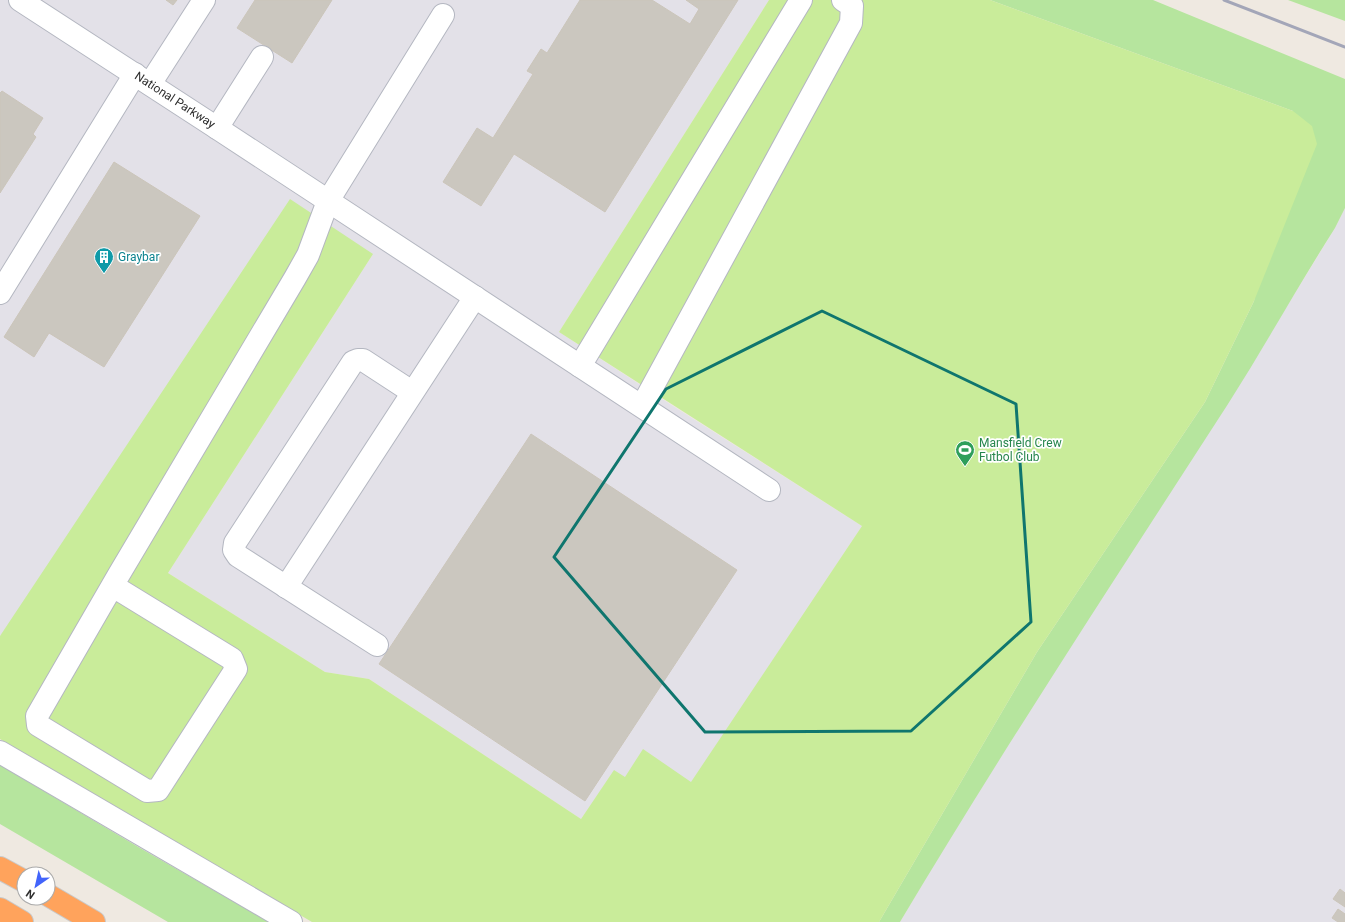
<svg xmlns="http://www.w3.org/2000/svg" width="1345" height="922" viewBox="0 0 1345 922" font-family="Roboto,sans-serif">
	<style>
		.industrial { fill: #e3e1e8 }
		.green { fill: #b6e59e }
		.pitch { fill: #c9ec9a }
		.building { fill: #cbc7bf; stroke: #cbc5ba }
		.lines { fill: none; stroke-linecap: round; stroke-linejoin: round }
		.minor-casing { stroke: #b4b7c1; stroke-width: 24 }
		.highway-casing { stroke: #c9c9c9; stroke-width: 24 }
		.minor { stroke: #fff; stroke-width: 22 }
		.highway { stroke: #ffa35c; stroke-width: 22 }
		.rail { stroke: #a3a6b8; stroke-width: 3 }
		.marked { fill: none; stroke: #0f766e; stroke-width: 3; stroke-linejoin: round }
		.labels { text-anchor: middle; stroke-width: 3.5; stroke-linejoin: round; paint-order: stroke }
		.street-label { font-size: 12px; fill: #2e2e2e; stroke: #fff }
		.culture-label { font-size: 12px; fill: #0d838f; stroke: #fff; text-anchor: start }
		.leisure-label { font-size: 12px; fill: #27864d; stroke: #fff; text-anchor: start }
	</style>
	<rect width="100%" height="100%" fill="#efe9e1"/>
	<g class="industrial">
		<path d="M0 0H769L559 332 676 408 862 526 691 783 625 778 614 771 581 819 369 679 325 672 168 573 373 254 0 636Z"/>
		<path d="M1345 208V922H900L953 833 1065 655 1229 401 1335 228Z"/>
	</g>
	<g class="green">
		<path d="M990 0H1153L1345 79V208L1335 228C1298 286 1265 346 1228 404 1117 576 1005 746 900 922H879L1037 652 1205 402 1254 301 1293 111Z"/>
		<path d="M1288 0H1345V21Z"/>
		<path d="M0 765 140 848 269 922H168L0 824Z"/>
	</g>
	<path class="pitch" d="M769 0H990L1293 111 1312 126 1317 144 1254 301 1205 402 1037 652 879 922H312L0 739V636L290 199 373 254 168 573 325 672 369 679 581 819 614 770 625 777 643 749 691 782 862 526 559 332Z"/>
	<g class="building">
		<path d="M166 0H177L173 5Z"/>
		<path d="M255 0H332L292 63 237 28Z"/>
		<path d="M580 0H652L690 24 699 9 686 0H738L605 212 514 154 481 206 443 182 477 128 493 138 533 74 527 71 541 49 547 53Z"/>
		<path d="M2 91 43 118 33 134 36 137 0 193V93Z"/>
		<path d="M114 162 200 216 104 367 49 333 34 357 4 337Z"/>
		<path d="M531 434 737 570 585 801 379 664Z"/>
		<path d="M1340 889 1345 893V907L1333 899Z"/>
		<path d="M1338 909 1345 914V922H1338L1332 918Z"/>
	</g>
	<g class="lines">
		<defs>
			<g id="minor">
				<path d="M20 0 217 128 769 490"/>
				<path d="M150 84 204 0"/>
				<path d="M217 128 262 57"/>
				<path d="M0 293 135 74"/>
				<path d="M580 366 801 0"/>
				<path d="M642 406 851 23 852 6 843 0"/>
				<path d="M113 586 232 659 236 669 158 790 147 791 38 725 37 716 118 576 295 278 308 255 328 201 443 15"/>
				<path d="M286 587 475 297"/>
				<path d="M377 645 238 556 234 550 235 543 353 362 358 360H363L412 392"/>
				<path d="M0 752 291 922"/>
			</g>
			<g id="highway">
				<path d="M0 868 24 881"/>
				<path d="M48 895 94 922"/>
				<path d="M0 909 22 922"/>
			</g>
		</defs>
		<use href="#minor" class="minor-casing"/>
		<use href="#highway" class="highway-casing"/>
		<use href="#minor" class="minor"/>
		<use href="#highway" class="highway"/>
		<path class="rail" d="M1224 0 1345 47"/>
	</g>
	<path class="marked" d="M822 311 1016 404 1031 622 911 731 705 732 554 557 666 389Z"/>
	<defs>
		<symbol id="building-pin" viewBox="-11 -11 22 30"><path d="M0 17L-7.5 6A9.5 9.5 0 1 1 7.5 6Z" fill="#0f9aa8" stroke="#fff"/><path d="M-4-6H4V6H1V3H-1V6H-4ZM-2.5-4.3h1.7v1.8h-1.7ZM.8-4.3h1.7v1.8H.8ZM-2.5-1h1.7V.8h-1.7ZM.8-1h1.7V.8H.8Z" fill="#fff"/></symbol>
		<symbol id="stadium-pin" viewBox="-11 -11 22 30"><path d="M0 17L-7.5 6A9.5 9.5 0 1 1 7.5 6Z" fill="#2e9e5b" stroke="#fff"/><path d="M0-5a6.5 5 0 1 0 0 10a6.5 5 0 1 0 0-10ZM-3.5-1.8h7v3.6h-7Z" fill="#fff"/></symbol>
	</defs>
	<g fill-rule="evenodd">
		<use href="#building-pin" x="93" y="246" width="22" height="30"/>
		<use href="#stadium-pin" x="954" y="439" width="22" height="30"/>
	</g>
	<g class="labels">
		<g class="street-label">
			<text transform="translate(175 100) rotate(33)" y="4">National Parkway</text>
		</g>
		<g class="culture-label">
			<text x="118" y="261">Graybar</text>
		</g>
		<g class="leisure-label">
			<text x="979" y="447">Mansfield Crew<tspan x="979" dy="14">Futbol Club</tspan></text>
		</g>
	</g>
	<g transform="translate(36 886) rotate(214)"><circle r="19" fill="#ffffff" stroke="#ababab"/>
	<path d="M0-3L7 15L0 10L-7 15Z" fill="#4264fb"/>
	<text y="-6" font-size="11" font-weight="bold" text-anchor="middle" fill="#2e2e2e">N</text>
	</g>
</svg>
